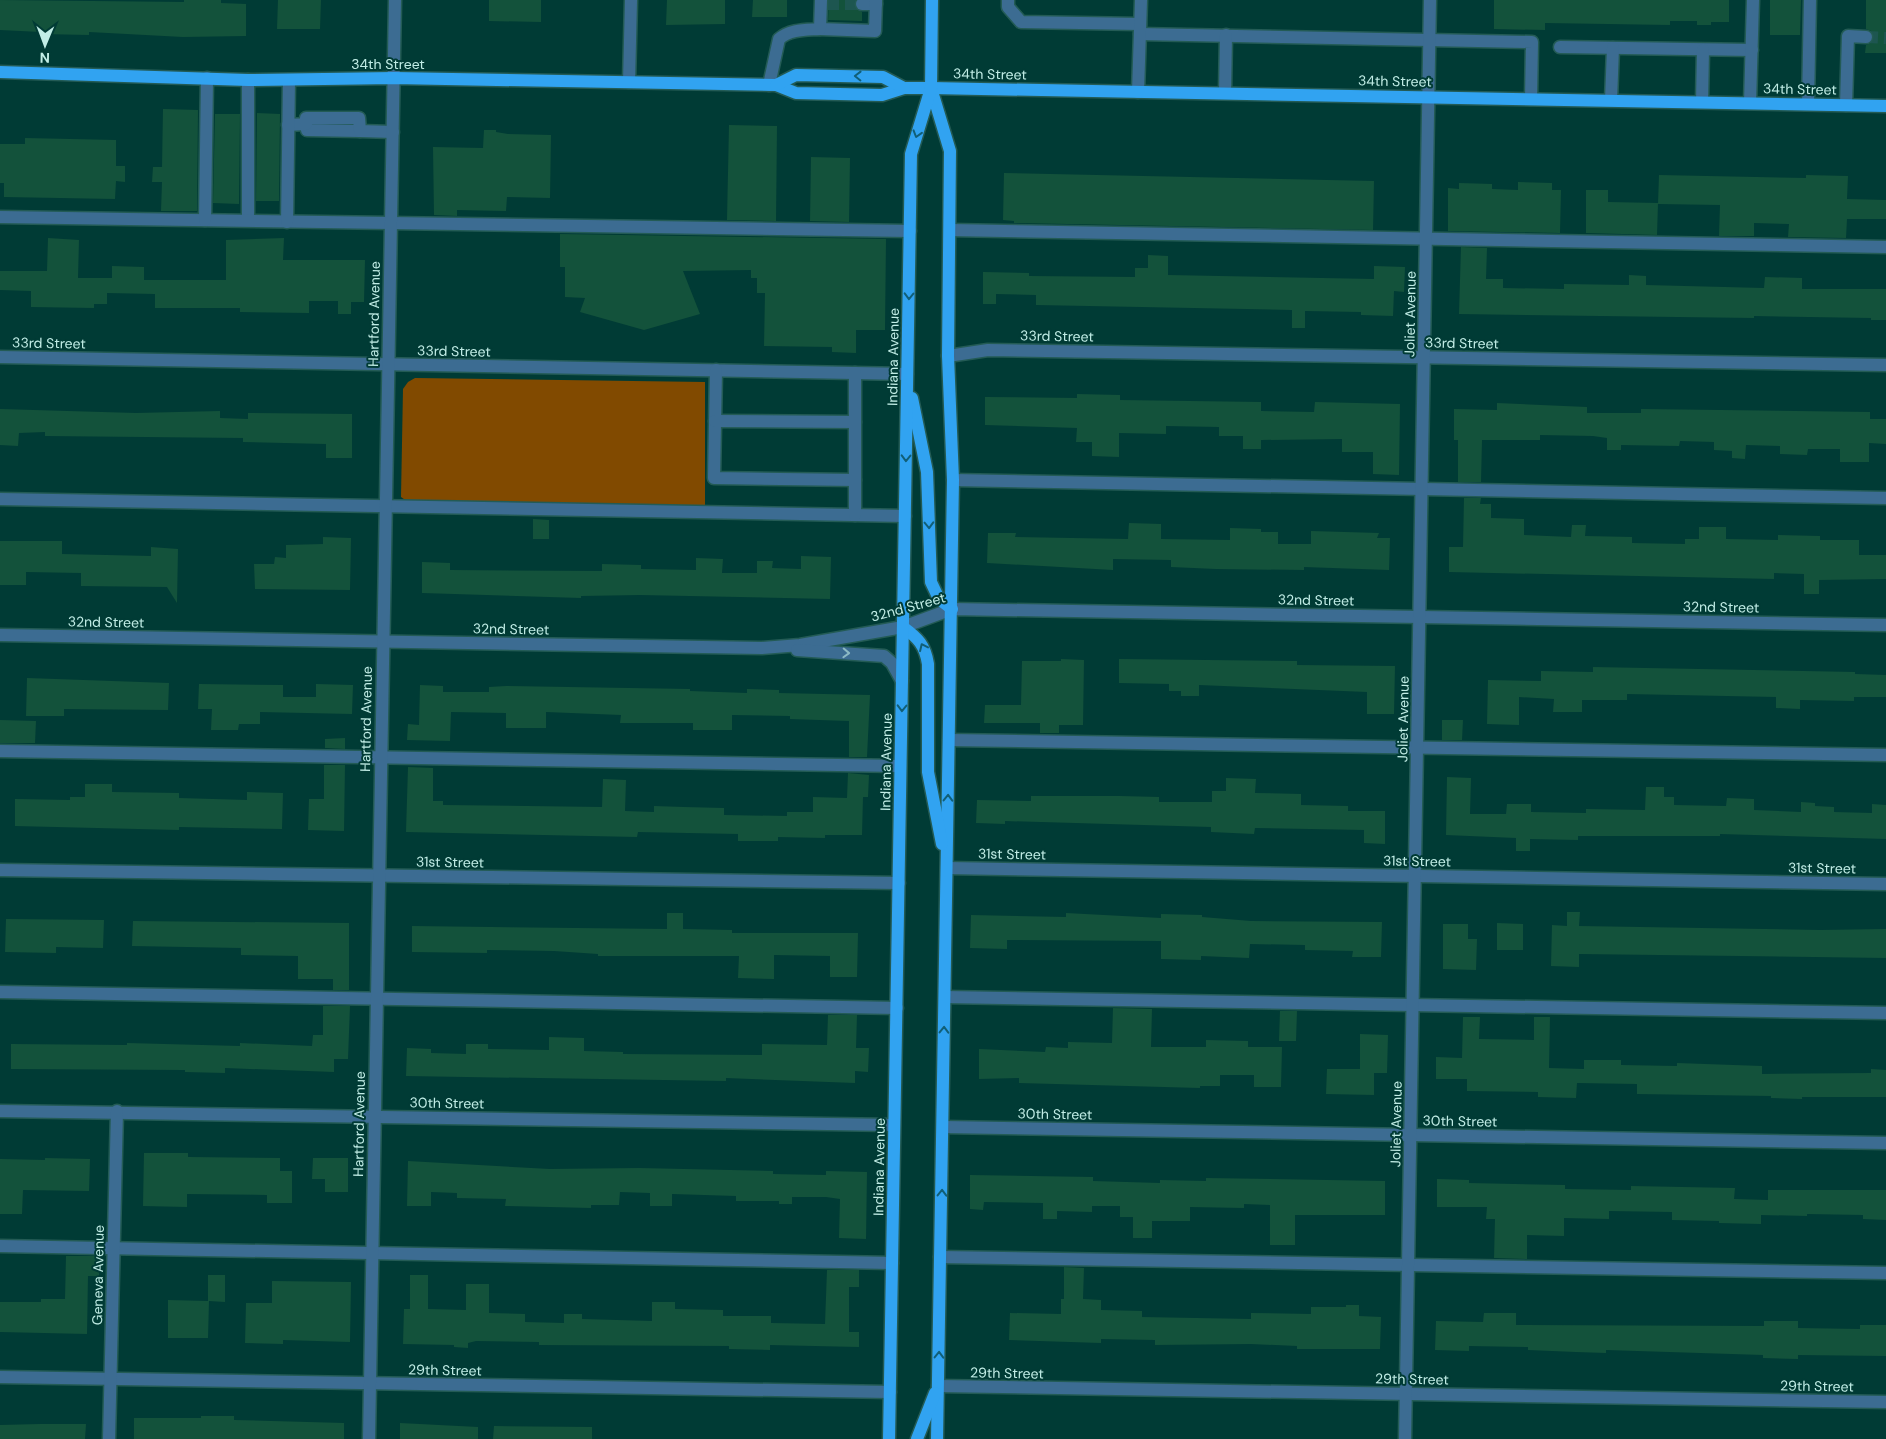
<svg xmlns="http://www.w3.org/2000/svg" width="1886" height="1439" viewBox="0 0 1886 1439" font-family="'DM Sans',sans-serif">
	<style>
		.green { fill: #814a00 }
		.building { fill: #13523b }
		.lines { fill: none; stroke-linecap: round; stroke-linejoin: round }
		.minor-tunnel { stroke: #1d5650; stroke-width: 12; stroke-dasharray: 12 6; stroke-linecap: butt }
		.minor-casing { stroke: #235b55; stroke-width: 15 }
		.major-casing { stroke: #235b55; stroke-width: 15 }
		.minor { stroke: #3c6c92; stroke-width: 12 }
		.major { stroke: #31a3f1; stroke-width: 12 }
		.oneway { stroke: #115f77 }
		.oneway2 { stroke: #8cb9c4 }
		.labels { text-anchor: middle; stroke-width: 4; stroke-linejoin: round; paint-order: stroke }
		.street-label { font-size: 14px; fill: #c1ede6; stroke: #003b35 }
	</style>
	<rect width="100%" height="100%" fill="#003b35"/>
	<path class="green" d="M415 378 705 382V507L408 502 401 497 403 389 408 382Z"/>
	<g class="building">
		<path d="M0 0 184 2V0H221V3L246 4V36L183 37 89 32V35L41 34V32L0 30Z"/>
		<path d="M278 0H321L320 29H277Z"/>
		<path d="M489 0H541V22L489 21Z"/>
		<path d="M667 0H725V24L666 25Z"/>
		<path d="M753 0H787V17H752Z"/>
		<path d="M829 0H855V8L862 12V21L828 20Z"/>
		<path d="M1494 0H1729V22H1711V25H1697V21H1670V25L1545 23V30L1494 29Z"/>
		<path d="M1770 0H1801L1800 35H1770Z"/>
		<path d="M1866 0H1886V53H1865L1866 45 1872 42 1874 37 1871 31 1866 29Z"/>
		<path d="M163 109 198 110 197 211H161L162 182H152L153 167H162Z"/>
		<path d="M257 113 280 114 279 201H256Z"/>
		<path d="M215 114H240L239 204 213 203Z"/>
		<path d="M729 125 777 126 776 221 727 220Z"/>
		<path d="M484 130H496V132L508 134 551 135 550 198 507 197 506 211 457 210V216L434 215 433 147 483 148Z"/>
		<path d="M25 138 116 140V166H125V182L116 181 115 199 4 197V183H0V144H25Z"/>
		<path d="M811 157 850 158 849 222 810 221Z"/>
		<path d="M1004 173 1374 181 1373 230 1014 223V221L1003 220Z"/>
		<path d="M1659 175 1806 178V175L1848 176 1847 199 1886 200V219H1847L1846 238 1788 237 1789 224 1754 223V236H1719L1720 205 1658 204Z"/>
		<path d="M1518 182 1552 183V190H1561L1560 233 1448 231V188L1459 189V183L1492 184V189L1518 190Z"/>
		<path d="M1586 190H1608V202L1658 203 1657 235 1586 233Z"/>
		<path d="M560 234 886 239 885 330H856V353L832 352V347L764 346 765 293H757V278H751V270L683 271 700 314 644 330 580 312 585 298 565 297V267H560Z"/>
		<path d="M48 238 79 240 78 278H112V266L144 267V280H226V240L284 238 283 260H365L364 302H351V314H338V301H309V313L240 312V308H155V294L107 293V304H94V308L31 307V291L0 290V271H47Z"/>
		<path d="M1461 247 1487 248 1486 279H1503V288L1564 289V284L1629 285V275L1646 276V285L1764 288 1765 277 1802 278V289H1886V320H1871V318L1754 316V318L1459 314Z"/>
		<path d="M1148 255 1168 256V275L1374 279V266L1405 267 1404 292 1394 291 1393 316 1361 315V312L1305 311V328H1292V310L1036 305V295L996 294V304H983V272L1029 273V276L1135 277V268H1148Z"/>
		<path d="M1077 394 1120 395V400L1261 402V411L1314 412 1315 402 1400 404 1399 475 1373 474V452H1342V439L1261 440V449H1243V436H1219V427L1166 426V434L1119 433V457L1092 456V442H1076L1077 428 985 425V397L1077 398Z"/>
		<path d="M1497 403 1587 407V413H1641V409L1870 412V419H1886V444L1869 443V462H1840V449H1808L1807 455 1780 454V446L1746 445 1745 459 1732 458V451L1714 450V442L1680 441 1679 446 1621 445V450H1607V438L1593 436 1540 435V440H1482L1481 482H1458V440H1454V409L1497 410Z"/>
		<path d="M0 409 136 413 220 411V418L248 419V413L352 414V458H326V444L243 442V438L45 436V432L19 433 18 446 0 445Z"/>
		<path d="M1464 498H1481L1480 504H1491V518L1524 519V535L1571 537 1572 525H1586L1585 536 1632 537V543L1685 544V539H1699V527H1726V539L1778 540V535L1820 536V540H1859V555H1886V579L1819 580V594H1804V574L1774 573V579L1449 572V547H1463Z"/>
		<path d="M533 519 549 520V539H533Z"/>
		<path d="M1129 523 1161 524V539L1230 540V528L1261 529V532H1278V544H1311V531L1379 533 1377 538H1390L1389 570 1304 567V570L1216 569 1171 567V560L1113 559V570L987 563 988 533H1016L1015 537 1128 539Z"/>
		<path d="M323 537 351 538 350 590 255 589 254 564H274L275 557 286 558V545L323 544Z"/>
		<path d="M0 541H62V554L151 556V547L178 549 177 603 167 587 81 586V573L26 572V585H0Z"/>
		<path d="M801 556 831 557 830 599 640 595 581 596V598L422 593V562L450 563V570L602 571V564L641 565V569L696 570V558L723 559 722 573H757V561H773L772 568 801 569Z"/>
		<path d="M1061 659 1084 660 1083 725H1059V733H1040V723H984L985 705H1021L1022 661H1061Z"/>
		<path d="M1119 659 1297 661V665L1395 666 1394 714H1367V692L1199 685V696H1181V691H1169V684L1119 683Z"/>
		<path d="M1593 667 1855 672V674L1886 675V697H1854V701L1800 700V709L1776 708V697L1627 694V700H1582V712H1553L1554 699 1519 697V725L1487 724 1488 680 1541 681V671L1593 672Z"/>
		<path d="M27 678 169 683 168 710 64 709V716H26Z"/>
		<path d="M199 684 283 685V697H316V684L353 685 352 714 260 712V724H239L238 730H211L212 709H198Z"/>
		<path d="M420 685 443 686V692H489V687L506 686 690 689V691L747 693V689L779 690V693L870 695 867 757H849V721L790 719V716L732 715V730H693V723H620L621 715 546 712V728H506V713L451 712 450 741 407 740 408 724 419 725Z"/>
		<path d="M0 720 36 721 35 743H0Z"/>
		<path d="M1442 720H1463L1462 740H1442Z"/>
		<path d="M345 738V749L325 748V739Z"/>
		<path d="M324 765H345L344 831 308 830 309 799H324Z"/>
		<path d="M408 767 433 768V801H443V805L602 807 603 779 626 780 625 811 654 812V806L684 807 724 808V815L787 816V812H813V797L847 798 848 773 869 775 868 797H863L862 835H825V838L778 837V841H738V834L638 832 637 837 406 832Z"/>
		<path d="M1447 777 1471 778 1470 814H1506L1507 804H1531V812L1586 813V809L1645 810 1646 787H1664V797H1674V805L1726 806 1727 798 1754 799V810L1801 812V802L1815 803V806L1834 807V812L1872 813V804L1886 805V839L1720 834V836H1578V840L1530 839V851H1516V838L1446 835Z"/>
		<path d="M1226 778 1256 779 1255 793 1301 794V805L1348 806V811H1385V844L1364 843V830L1255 828 1254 834 1211 832V827L1005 821V824L976 823 977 800 1031 801V796H1120L1159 797V802H1212V791H1226Z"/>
		<path d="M85 784H112V792L179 793V798L247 800V792L283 793 282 829 179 827V830L15 826V799L70 800V797H85Z"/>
		<path d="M1567 912H1580L1579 926 1820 930 1886 929V958L1579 954V967L1551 966 1552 925 1567 926Z"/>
		<path d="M667 913H683V929L732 930V933H858L857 977H830V956L774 955V979L738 978 739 956H598V954L554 951 487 950V953L412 952V926L667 929Z"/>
		<path d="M1066 913 1161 918V914L1202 915V917L1251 921 1382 922 1381 957H1352L1353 951 1305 950V945L1250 944 1249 958 1201 956V960L1161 959V941L1007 940V949L970 948 971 915 1066 917Z"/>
		<path d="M6 919 104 920 103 948 56 947V953L5 952Z"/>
		<path d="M133 921 349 923V990H333V979H298V956L241 955V948L132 946Z"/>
		<path d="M1497 923 1523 924V950H1497Z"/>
		<path d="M1443 924H1468V939H1477L1476 970 1443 969Z"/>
		<path d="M323 1006H350L348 1059H334V1072L225 1068V1073L185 1072V1070L11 1069V1044L127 1045V1043L240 1046V1043L312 1046 313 1035H323Z"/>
		<path d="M1113 1008 1152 1009 1151 1047H1206V1040L1248 1041V1047H1282L1281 1087H1254V1075H1220V1086H1200V1088L1019 1083V1078L979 1079V1049L1045 1052 1046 1047 1068 1048V1042L1112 1043Z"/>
		<path d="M1280 1011H1297L1296 1041H1279Z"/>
		<path d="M828 1015H857L856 1048H869L868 1072 855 1071V1083L726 1078V1081L406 1076 407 1048 431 1049V1053L466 1054V1044H488V1049L549 1050V1037L584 1038V1051L623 1052V1054L762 1055V1044L827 1045Z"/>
		<path d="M1463 1017H1480L1479 1039 1534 1040V1017H1550L1549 1068 1584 1069V1060H1621V1065L1677 1066V1063L1762 1066V1074L1871 1073V1069L1886 1070V1097H1802V1099L1771 1098V1096L1637 1094V1084L1577 1083 1576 1098 1538 1097V1092L1467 1091V1079H1436V1057L1462 1058Z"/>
		<path d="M1360 1034 1388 1035 1387 1073H1374V1095L1326 1094 1327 1069H1360Z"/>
		<path d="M144 1153H188V1157L280 1158V1171H292V1203H267V1195L187 1194V1207L143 1206Z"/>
		<path d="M45 1158 90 1159 89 1191 23 1190 22 1214H0V1159L45 1160Z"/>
		<path d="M313 1158H348V1192H325V1179H312Z"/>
		<path d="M408 1161 550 1169 639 1168 773 1171V1174L826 1175V1171L867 1172 866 1239 839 1238 840 1199 826 1197H792V1204H779V1201H736V1196L672 1194V1206H650V1193L620 1192 619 1205H591V1208L505 1206 506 1199 457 1198V1193L431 1192V1206H407Z"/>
		<path d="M970 1175 1093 1177V1181L1160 1183V1180L1206 1181V1178L1385 1181V1215H1295V1245H1270V1205L1244 1204V1208L1190 1207V1221H1152V1238H1133V1217H1120V1206H1092V1212L1057 1211V1219H1043V1203L984 1202 983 1210 970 1209Z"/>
		<path d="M1437 1179 1469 1180V1183L1565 1185V1189L1631 1190V1186L1735 1188 1734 1199 1768 1200V1190H1886V1220L1863 1219V1215L1807 1214V1216L1761 1215V1224L1719 1223V1221L1672 1220V1212L1609 1211V1219L1564 1218V1236L1527 1235V1259L1494 1258 1495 1219H1486L1487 1207H1437Z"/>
		<path d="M66 1256H100L99 1276H88L87 1334 0 1332V1302H41V1299H65Z"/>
		<path d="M1064 1267 1084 1268 1083 1299 1101 1300V1310L1142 1311V1317L1251 1319V1313L1311 1314V1307H1346V1305H1359V1316L1381 1317 1380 1349H1297V1346L1251 1344 1155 1345V1340L1101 1339V1343L1009 1340 1010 1313 1061 1314V1299H1064Z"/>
		<path d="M827 1270H859V1287H849V1332H859V1347L770 1345V1350L729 1349V1346L539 1345V1342L476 1341 468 1343V1348L454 1347V1345L403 1344 404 1309H410V1275H428V1309L466 1310V1284H489V1313L525 1314V1322L564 1323V1314H582V1319L652 1321V1302H675V1309L723 1310V1316H771V1323L825 1324Z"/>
		<path d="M208 1275H225V1302L209 1301 208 1338H168V1300L208 1301Z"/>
		<path d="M272 1281 351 1282 350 1342 283 1340V1344L245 1343 246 1303H272Z"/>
		<path d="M1484 1313H1516V1325L1764 1326V1321H1798V1328L1860 1329V1325H1886V1356L1798 1355V1359L1763 1358V1355L1606 1350V1353L1576 1352 1528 1350V1347L1469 1346V1351L1435 1350 1436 1321 1483 1322Z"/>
		<path d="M201 1416H234V1420L344 1423V1439H134V1418H201Z"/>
		<path d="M400 1423 478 1427V1439H400Z"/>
		<path d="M40 1424H86L85 1439H0V1425Z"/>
		<path d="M494 1426 592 1427V1439H493Z"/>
	</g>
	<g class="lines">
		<g class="minor-tunnel">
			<path d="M827 4H862"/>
			<path d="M1866 37 1886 38"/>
		</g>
		<defs>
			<g id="minor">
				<path d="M1008 0V7L1021 22 1140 24"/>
				<path d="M862 4H876"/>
				<path d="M820 29 875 31 876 0"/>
				<path d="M1140 34 1532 42 1531 99"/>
				<path d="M1560 47 1752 50"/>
				<path d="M248 80V220"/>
				<path d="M629 82 631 0"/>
				<path d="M769 85 779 39C790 29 806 30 820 29L821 0"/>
				<path d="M1138 92 1141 0"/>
				<path d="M1225 93 1226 35"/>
				<path d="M1611 100 1613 48"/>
				<path d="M1702 102 1703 50"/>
				<path d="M1750 103 1753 0"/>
				<path d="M1808 104 1810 0"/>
				<path d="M1846 105 1848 36 1866 37"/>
				<path d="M306 124 307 130 360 131"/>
				<path d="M288 125 306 124V118H359L360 131 393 132"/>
				<path d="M0 217 910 231"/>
				<path d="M205 220 207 78"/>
				<path d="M287 222 289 80"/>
				<path d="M950 230 1886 247"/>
				<path d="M948 356 988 350 1886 365"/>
				<path d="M0 357 907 374"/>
				<path d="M716 370 714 478 855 480"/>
				<path d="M715 421 855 422"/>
				<path d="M953 480 1886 498"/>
				<path d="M0 499 905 516"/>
				<path d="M855 515V373"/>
				<path d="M0 635 762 648 800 645 903 627 952 609 1886 625"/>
				<path d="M797 650 884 656 892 663 902 681"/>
				<path d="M949 740 1886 755"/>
				<path d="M0 751 900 766"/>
				<path d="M947 868 1886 884"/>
				<path d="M0 870 899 883"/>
				<path d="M0 992 897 1008"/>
				<path d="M945 997 1886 1013"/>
				<path d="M0 1111 894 1125"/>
				<path d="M943 1127 1886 1143"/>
				<path d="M0 1246 892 1263"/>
				<path d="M940 1257 1886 1273"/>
				<path d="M0 1377 890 1392"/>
				<path d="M938 1386 1886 1402"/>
				<path d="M109 1439 117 1111"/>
				<path d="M369 1439 395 0"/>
				<path d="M1405 1439 1430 0"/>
			</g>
			<g id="major">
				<path d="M0 72 248 80 394 78 776 85 796 93 882 95 904 88H931L1886 106"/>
				<path d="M776 85 796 75 883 77 904 88"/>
				<path d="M931 88 950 151 948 356 953 480 937 1439"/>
				<path d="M912 398 927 472 931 582 939 599 952 609"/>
				<path d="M903 627C918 638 925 645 928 664V772L942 844"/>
				<path d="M889 1439 911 154 931 88 932 0"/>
				<path d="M917 1439 935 1393"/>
			</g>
		</defs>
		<use href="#minor" class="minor-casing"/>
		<use href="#major" class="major-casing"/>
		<use href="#minor" class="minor"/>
		<use href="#major" class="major"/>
	</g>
	<defs><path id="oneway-chevron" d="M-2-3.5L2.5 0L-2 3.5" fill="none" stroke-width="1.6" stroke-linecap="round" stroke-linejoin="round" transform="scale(1.25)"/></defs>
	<g class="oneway">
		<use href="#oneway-chevron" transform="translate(858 76) rotate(-179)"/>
		<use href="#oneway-chevron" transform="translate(917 134) rotate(107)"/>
		<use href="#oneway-chevron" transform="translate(909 296) rotate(91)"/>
		<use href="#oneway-chevron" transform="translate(906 458) rotate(91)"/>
		<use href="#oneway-chevron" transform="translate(929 525) rotate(88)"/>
		<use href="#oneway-chevron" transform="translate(923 647) rotate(-115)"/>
		<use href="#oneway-chevron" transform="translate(902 708) rotate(91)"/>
		<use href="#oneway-chevron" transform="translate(948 798) rotate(-89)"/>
		<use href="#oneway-chevron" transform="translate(944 1030) rotate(-89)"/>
		<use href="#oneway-chevron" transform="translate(942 1193) rotate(-89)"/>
		<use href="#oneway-chevron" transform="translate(939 1355) rotate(-89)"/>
	</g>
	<use class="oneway2" href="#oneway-chevron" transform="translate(846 653) rotate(2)"/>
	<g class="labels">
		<g class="street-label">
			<text x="388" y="69">34th Street</text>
			<text transform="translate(990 74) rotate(1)" y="5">34th Street</text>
			<text transform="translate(1395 81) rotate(1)" y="5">34th Street</text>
			<text transform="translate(1800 89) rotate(1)" y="5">34th Street</text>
			<text transform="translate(374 314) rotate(-89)" y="5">Hartford Avenue</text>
			<text transform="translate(1410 314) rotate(-89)" y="5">Joliet Avenue</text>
			<text transform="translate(1057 336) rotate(1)" y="5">33rd Street</text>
			<text transform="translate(49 343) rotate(1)" y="5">33rd Street</text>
			<text transform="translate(1462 343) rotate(1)" y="5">33rd Street</text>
			<text transform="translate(454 351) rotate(1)" y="5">33rd Street</text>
			<text transform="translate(893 357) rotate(-89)" y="5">Indiana Avenue</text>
			<text transform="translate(1316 600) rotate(1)" y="5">32nd Street</text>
			<text transform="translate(908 607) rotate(-15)" y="5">32nd Street</text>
			<text transform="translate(1721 607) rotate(1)" y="5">32nd Street</text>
			<text transform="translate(106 622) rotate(1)" y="5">32nd Street</text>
			<text transform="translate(511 629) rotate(1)" y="5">32nd Street</text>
			<text transform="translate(366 719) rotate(-89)" y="5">Hartford Avenue</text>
			<text transform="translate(1403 719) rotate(-89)" y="5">Joliet Avenue</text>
			<text transform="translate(886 762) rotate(-89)" y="5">Indiana Avenue</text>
			<text transform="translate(1012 854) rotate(1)" y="5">31st Street</text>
			<text transform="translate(1417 861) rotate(1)" y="5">31st Street</text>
			<text transform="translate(450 862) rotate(1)" y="5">31st Street</text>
			<text transform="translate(1822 868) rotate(1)" y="5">31st Street</text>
			<text transform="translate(447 1103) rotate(1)" y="5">30th Street</text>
			<text transform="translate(1055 1114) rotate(1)" y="5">30th Street</text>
			<text transform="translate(1460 1121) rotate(1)" y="5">30th Street</text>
			<text transform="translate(359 1124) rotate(-89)" y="5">Hartford Avenue</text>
			<text transform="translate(1396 1124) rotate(-89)" y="5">Joliet Avenue</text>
			<text transform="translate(879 1167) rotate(-89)" y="5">Indiana Avenue</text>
			<text transform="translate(98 1275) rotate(-89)" y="5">Geneva Avenue</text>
			<text transform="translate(445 1370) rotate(1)" y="5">29th Street</text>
			<text transform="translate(1007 1373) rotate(1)" y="5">29th Street</text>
			<text transform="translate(1412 1379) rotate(1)" y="5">29th Street</text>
			<text transform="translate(1817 1386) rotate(1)" y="5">29th Street</text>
		</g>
	</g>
	<g transform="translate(45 45) rotate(181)" stroke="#003b35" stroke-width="4" paint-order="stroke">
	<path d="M0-4L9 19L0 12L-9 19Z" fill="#c1ede6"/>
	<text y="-8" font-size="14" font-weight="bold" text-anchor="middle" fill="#c1ede6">N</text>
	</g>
</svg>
